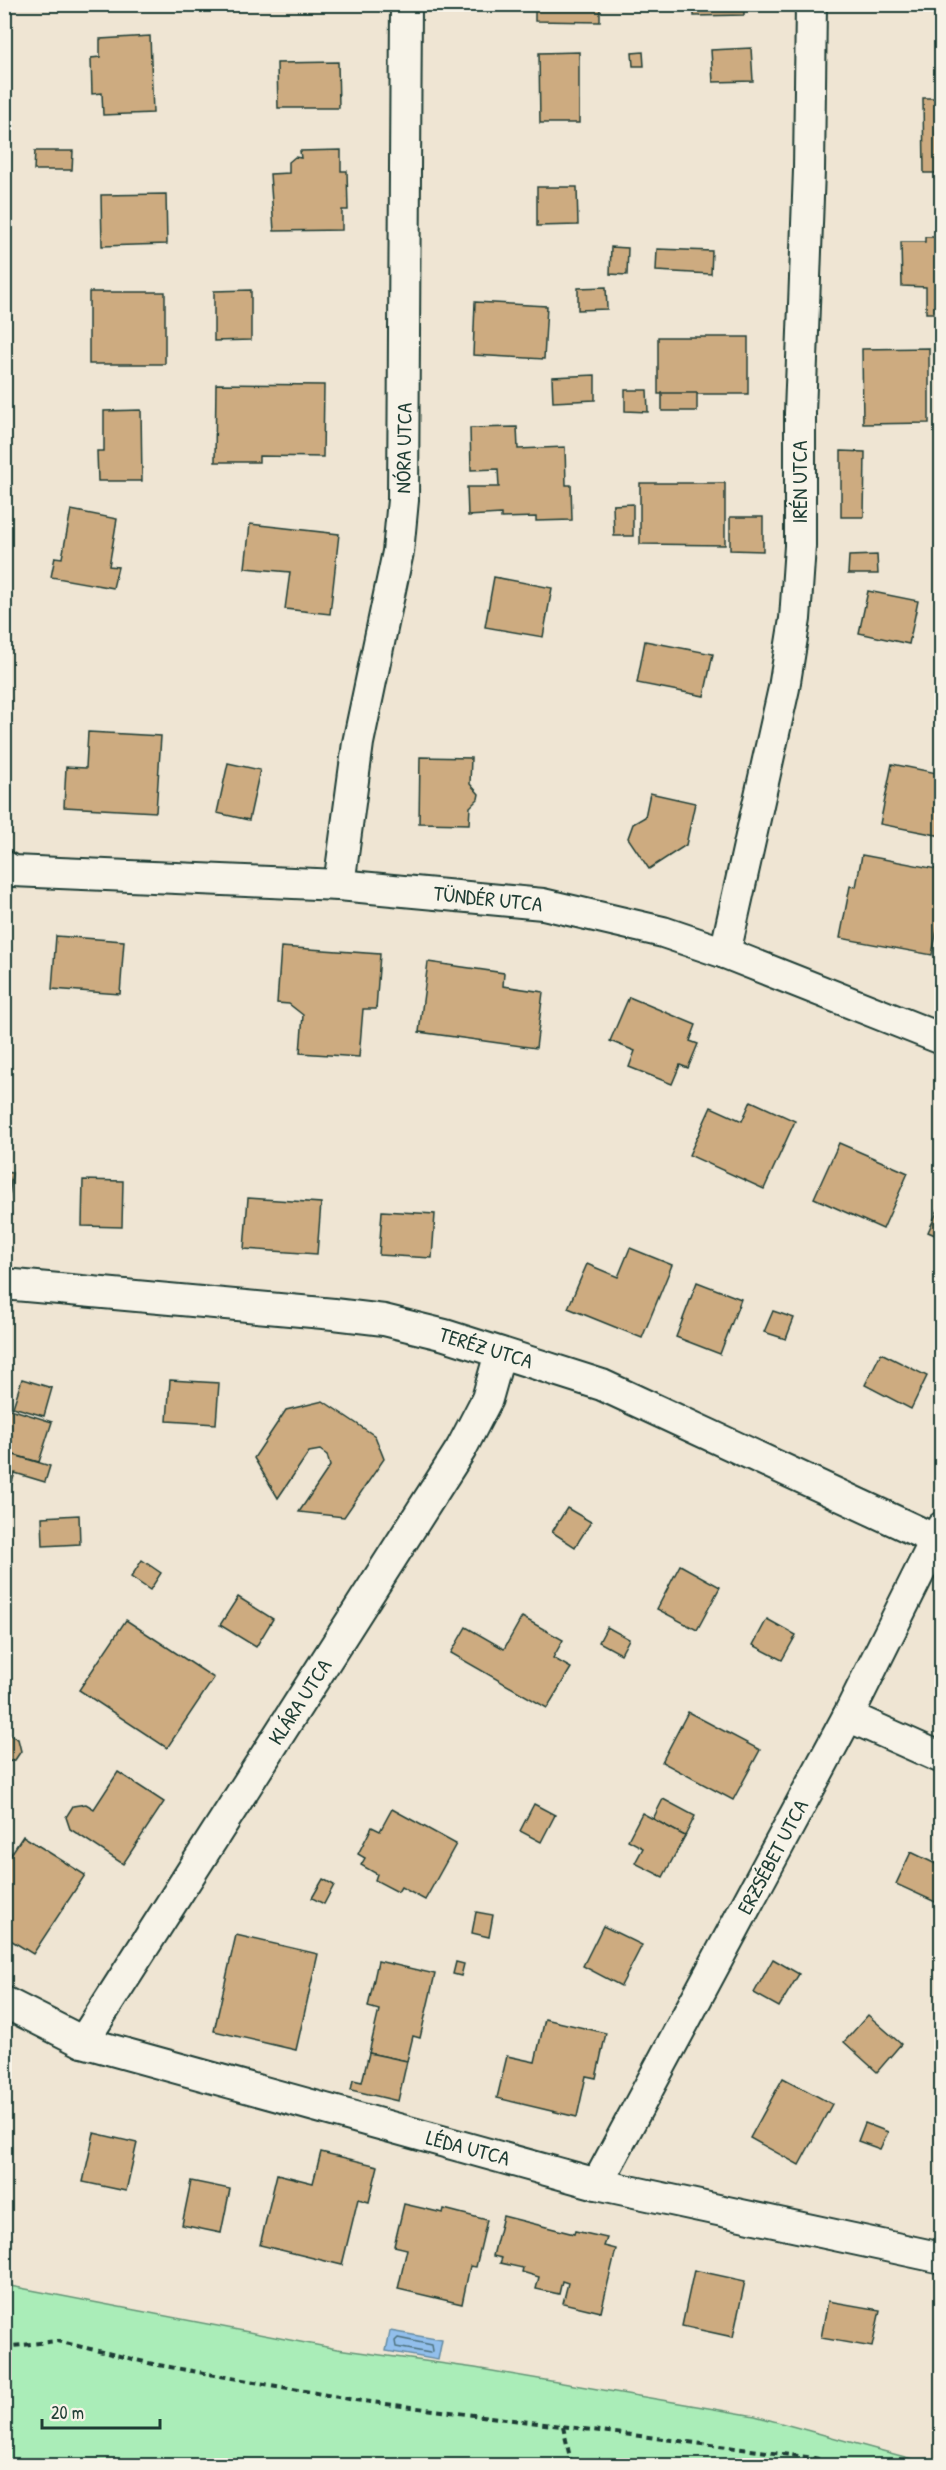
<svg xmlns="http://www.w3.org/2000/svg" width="946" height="2470" viewBox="0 0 946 2470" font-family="'Patrick Hand',sans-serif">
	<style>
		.green { fill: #aaedb8; stroke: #649576; stroke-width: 1.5 }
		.water { fill: #92bfec; stroke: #648ba2; stroke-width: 1.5 }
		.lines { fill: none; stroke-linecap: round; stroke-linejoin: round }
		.shore { stroke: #4d717e; stroke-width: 1.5 }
		.building { fill: #cdab80; stroke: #1f3d34; stroke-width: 1.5 }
		.minor-casing { stroke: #1f3d34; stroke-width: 34 }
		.path { stroke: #1f3d34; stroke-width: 4; stroke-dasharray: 6 4.5; stroke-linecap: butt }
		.minor { stroke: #f7f3e8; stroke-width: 30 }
		.labels { text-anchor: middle; stroke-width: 4.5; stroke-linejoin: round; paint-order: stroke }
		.street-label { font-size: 21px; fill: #1f3d34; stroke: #f7f3e8 }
	</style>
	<rect width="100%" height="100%" fill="#efe5d3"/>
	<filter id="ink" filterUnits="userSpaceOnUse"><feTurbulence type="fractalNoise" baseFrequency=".0167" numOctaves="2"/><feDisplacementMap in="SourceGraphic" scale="12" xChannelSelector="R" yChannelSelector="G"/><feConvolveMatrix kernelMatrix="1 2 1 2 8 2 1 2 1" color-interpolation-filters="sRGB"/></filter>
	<g filter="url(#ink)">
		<path class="green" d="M5 2285 337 2349 475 2368 755 2416 934 2465H5Z"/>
		<path class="water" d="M390 2331 442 2340 438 2360 386 2351Z"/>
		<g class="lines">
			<path class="shore" d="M398 2338 432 2345 433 2351 430 2353 396 2347 395 2341Z"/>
		</g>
		<g class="building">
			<path d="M535 4H600V22L535 21Z"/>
			<path d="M694 4H744V15L694 16Z"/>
			<path d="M150 36 153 113 103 115 102 93 92 94 91 58 100 57V39Z"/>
			<path d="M751 48 753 81 713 82 711 50Z"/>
			<path d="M579 52V123H540L539 53Z"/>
			<path d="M643 52 644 66H633L632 53Z"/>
			<path d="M338 62 339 108H278L277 63Z"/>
			<path d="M923 98H942V173H924Z"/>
			<path d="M341 150V171H347L348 210H342V230L274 231 270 174 289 173V162L295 157 301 158 300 151Z"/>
			<path d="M35 151H73L72 170H34Z"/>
			<path d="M537 187H577L578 225 537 226Z"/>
			<path d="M166 194 167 244 102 246 101 195Z"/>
			<path d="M925 237H942V313H926V287L902 286 901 242H925Z"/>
			<path d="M611 247 628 248 627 275 610 274Z"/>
			<path d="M657 249 712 251 711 274 656 271Z"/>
			<path d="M606 287 607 309 578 310V288Z"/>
			<path d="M251 290V340L214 341V291Z"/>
			<rect x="89" y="292" width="76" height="72"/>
			<path d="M475 302 547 306 544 359 473 355Z"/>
			<rect x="658" y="337" width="90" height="57"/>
			<path d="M929 348V423L863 424 862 349Z"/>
			<path d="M595 375V400L553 402 552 377Z"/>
			<path d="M216 384 324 385 323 457 259 456V462H215Z"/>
			<path d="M625 390H647L648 412 625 411Z"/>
			<rect x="662" y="393" width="35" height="18"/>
			<path d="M141 410 142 481H98L97 451H104V411Z"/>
			<path d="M517 427 518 449 565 447 566 485H571L572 520 536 521V517L501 518V514L468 516 467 487H499L498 469 471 470 470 428Z"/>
			<path d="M841 451 865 452 864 517H841Z"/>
			<path d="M640 483H725V545L640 544Z"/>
			<path d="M633 504V536H614L613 505Z"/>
			<path d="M71 510 117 519 109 566 118 567 113 588 51 577 55 557 62 558Z"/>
			<path d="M730 517H763V551L730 550Z"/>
			<path d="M250 524 339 534 330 614 285 609 290 572 245 568Z"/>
			<path d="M877 555 878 574H848L849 556Z"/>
			<path d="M494 577 552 588 543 637 485 627Z"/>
			<path d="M868 591 918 601 909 644 859 633Z"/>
			<path d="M645 641 713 654 704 696 637 683Z"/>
			<path d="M88 732 161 736 156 812 64 807 66 767 86 768Z"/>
			<path d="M420 757 471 758 470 784 479 794 478 799 470 807 469 824 419 823Z"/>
			<path d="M228 763 260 770 249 820 217 813Z"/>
			<path d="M892 764 942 774V836L880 824Z"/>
			<path d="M650 793 695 803 686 845 649 869 628 838 633 824 645 817Z"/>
			<path d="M862 855 942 870V905L932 955 840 938 850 886 856 887Z"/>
			<path d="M4 927 9 928 4 986Z"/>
			<path d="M56 936 124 941 120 994 52 989Z"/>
			<path d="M281 947 380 954 376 1009H363L359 1057 300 1053 303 1015 289 1004 277 1003Z"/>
			<path d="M428 962 504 973 503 986 543 992 536 1048 419 1032Z"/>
			<path d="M629 997 696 1025 690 1041 698 1044 688 1068 680 1065 672 1084 629 1067 635 1051 610 1041Z"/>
			<path d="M751 1101 795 1121 764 1189 689 1155 711 1107 742 1121Z"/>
			<path d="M839 1143 908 1173 883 1229 814 1198Z"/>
			<path d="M4 1172 12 1173 6 1221H4Z"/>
			<path d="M83 1180 123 1181 122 1227 82 1226Z"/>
			<path d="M248 1198 321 1203 317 1254 244 1249Z"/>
			<path d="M942 1201V1238L928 1232Z"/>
			<path d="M382 1211 435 1214 432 1258 379 1255Z"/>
			<path d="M630 1248 672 1265 642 1338 568 1308 587 1264 618 1277Z"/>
			<path d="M697 1282 741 1299 720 1354 676 1337Z"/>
			<path d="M773 1311 794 1318 786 1339 764 1332Z"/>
			<path d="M881 1353 927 1376 911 1409 865 1385Z"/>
			<path d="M22 1379 52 1388 44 1416 13 1407Z"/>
			<path d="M170 1380 219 1383 216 1424 167 1421Z"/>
			<path d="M323 1401 375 1436 384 1459 344 1517 299 1512 330 1466 327 1455 320 1450 309 1452 278 1498 254 1458 286 1410Z"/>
			<path d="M4 1407 52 1422 39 1462 4 1452Z"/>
			<path d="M4 1452 50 1466 45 1482 15 1473 9 1492 4 1491Z"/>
			<path d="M567 1508 591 1522 575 1547 552 1532Z"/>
			<path d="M79 1515 80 1544 43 1546 42 1517Z"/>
			<path d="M142 1560 161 1573 150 1590 131 1577Z"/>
			<path d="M680 1565 720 1587 697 1630 657 1609Z"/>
			<path d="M238 1597 273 1619 256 1647 220 1625Z"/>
			<path d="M522 1617 563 1640 553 1658 571 1668 547 1708 451 1653 466 1627 504 1649Z"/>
			<path d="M767 1619 796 1635 782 1660 753 1645Z"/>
			<path d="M126 1620 214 1678 167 1748 79 1690Z"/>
			<path d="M607 1627 629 1639 621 1654 599 1642Z"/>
			<path d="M688 1712 760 1750 733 1800 662 1762Z"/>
			<path d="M8 1734 18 1739 21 1751 15 1760 4 1763V1735Z"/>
			<path d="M118 1772 164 1802 123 1864 70 1829 66 1817 73 1806 86 1804 94 1809Z"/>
			<path d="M663 1799 695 1816 685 1836 653 1819Z"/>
			<path d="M534 1804 555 1815 541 1842 520 1831Z"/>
			<path d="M392 1809 456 1844 425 1900 401 1887 398 1892 375 1880 377 1874 361 1865 365 1858 358 1854 372 1827 380 1831Z"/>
			<path d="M642 1813 685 1836 663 1877 635 1863 643 1848 628 1840Z"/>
			<path d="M23 1836 85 1875 33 1954 4 1936V1925L9 1918 4 1916V1865Z"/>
			<path d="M911 1852 942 1867V1905L896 1884Z"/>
			<path d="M323 1879 334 1885 324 1904 312 1898Z"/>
			<path d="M476 1912 493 1915 489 1937 472 1933Z"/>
			<path d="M603 1926 642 1945 621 1986 583 1966Z"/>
			<path d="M236 1935 318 1954 296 2050 214 2031Z"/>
			<path d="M773 1959 799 1974 779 2007 754 1993Z"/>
			<path d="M378 1961 435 1974 420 2038 413 2036 407 2061 369 2053 379 2010 368 2007Z"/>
			<path d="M456 1962 464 1964 461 1976 453 1974Z"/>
			<path d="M868 2015 901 2044 877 2072 844 2042Z"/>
			<path d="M545 2019 606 2033 596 2078 586 2076 577 2117 497 2098 507 2056 535 2062Z"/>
			<path d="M369 2053 407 2061 398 2101 351 2090 353 2080 362 2082Z"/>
			<path d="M783 2078 832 2104 799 2165 750 2138Z"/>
			<path d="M865 2123 888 2132 880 2149 858 2141Z"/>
			<path d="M94 2133 137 2143 126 2191 83 2182Z"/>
			<path d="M321 2152 378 2166 369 2202 358 2199 342 2265 260 2245 277 2174 313 2183Z"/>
			<path d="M191 2181 230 2189 221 2233 182 2225Z"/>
			<path d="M404 2204 443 2213 444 2209 487 2220 476 2267 470 2266 462 2304 398 2289 407 2249 394 2246Z"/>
			<path d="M503 2216 574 2234 575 2231 607 2238 604 2246 616 2249 601 2312 563 2303 568 2283 562 2281 559 2294 536 2289 539 2277 522 2272 523 2268 500 2263 502 2258 493 2256Z"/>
			<path d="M694 2270 745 2281 733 2337 682 2326Z"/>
			<path d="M828 2301 880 2310 872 2347 821 2338Z"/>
		</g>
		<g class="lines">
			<defs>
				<g id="minor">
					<path d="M4 866 13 871 339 885 543 904 663 932 725 953 942 1039"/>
					<path d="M339 885 358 743 398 552 403 500 406 4"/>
					<path d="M725 953 784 688 795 619 800 546V413L809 170 811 4"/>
					<path d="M4 1284 334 1314 384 1320 445 1335 602 1385 934 1539"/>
					<path d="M848 1716 942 1758"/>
					<path d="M4 2002 83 2042 597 2184 942 2258"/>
					<path d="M83 2042 461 1449 487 1399 500 1353"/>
					<path d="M597 2184 848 1716 942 1527"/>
				</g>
			</defs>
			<use href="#minor" class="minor-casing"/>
			<g class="path">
				<path d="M4 2347 57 2341 153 2364 355 2400 814 2458 845 2466"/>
				<path d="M563 2427 572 2466"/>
			</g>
			<use href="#minor" class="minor"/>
		</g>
	</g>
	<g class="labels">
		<g class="street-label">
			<text transform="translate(404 448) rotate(-89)" y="7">NÓRA UTCA</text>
			<text transform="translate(800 482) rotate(-90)" y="7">IRÉN UTCA</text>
			<text transform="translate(488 899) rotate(6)" y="7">TÜNDÉR UTCA</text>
			<text transform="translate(486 1348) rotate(17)" y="7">TERÉZ UTCA</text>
			<text transform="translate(300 1702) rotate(-57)" y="7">KLÁRA UTCA</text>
			<text transform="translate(773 1857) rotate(-62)" y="7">ERZSÉBET UTCA</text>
			<text transform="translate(468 2148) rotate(15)" y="7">LÉDA UTCA</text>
		</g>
	</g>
	<rect width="946" height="2470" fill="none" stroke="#f7f3e8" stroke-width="24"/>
	<rect x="12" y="12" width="922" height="2446" fill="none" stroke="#1f3d34" stroke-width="2" filter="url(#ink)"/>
	<path d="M42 2419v9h118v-9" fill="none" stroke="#1f3d34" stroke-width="3"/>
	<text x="51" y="2419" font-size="18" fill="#1f3d34" stroke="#f7f3e8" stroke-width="4.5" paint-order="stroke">20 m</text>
</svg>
